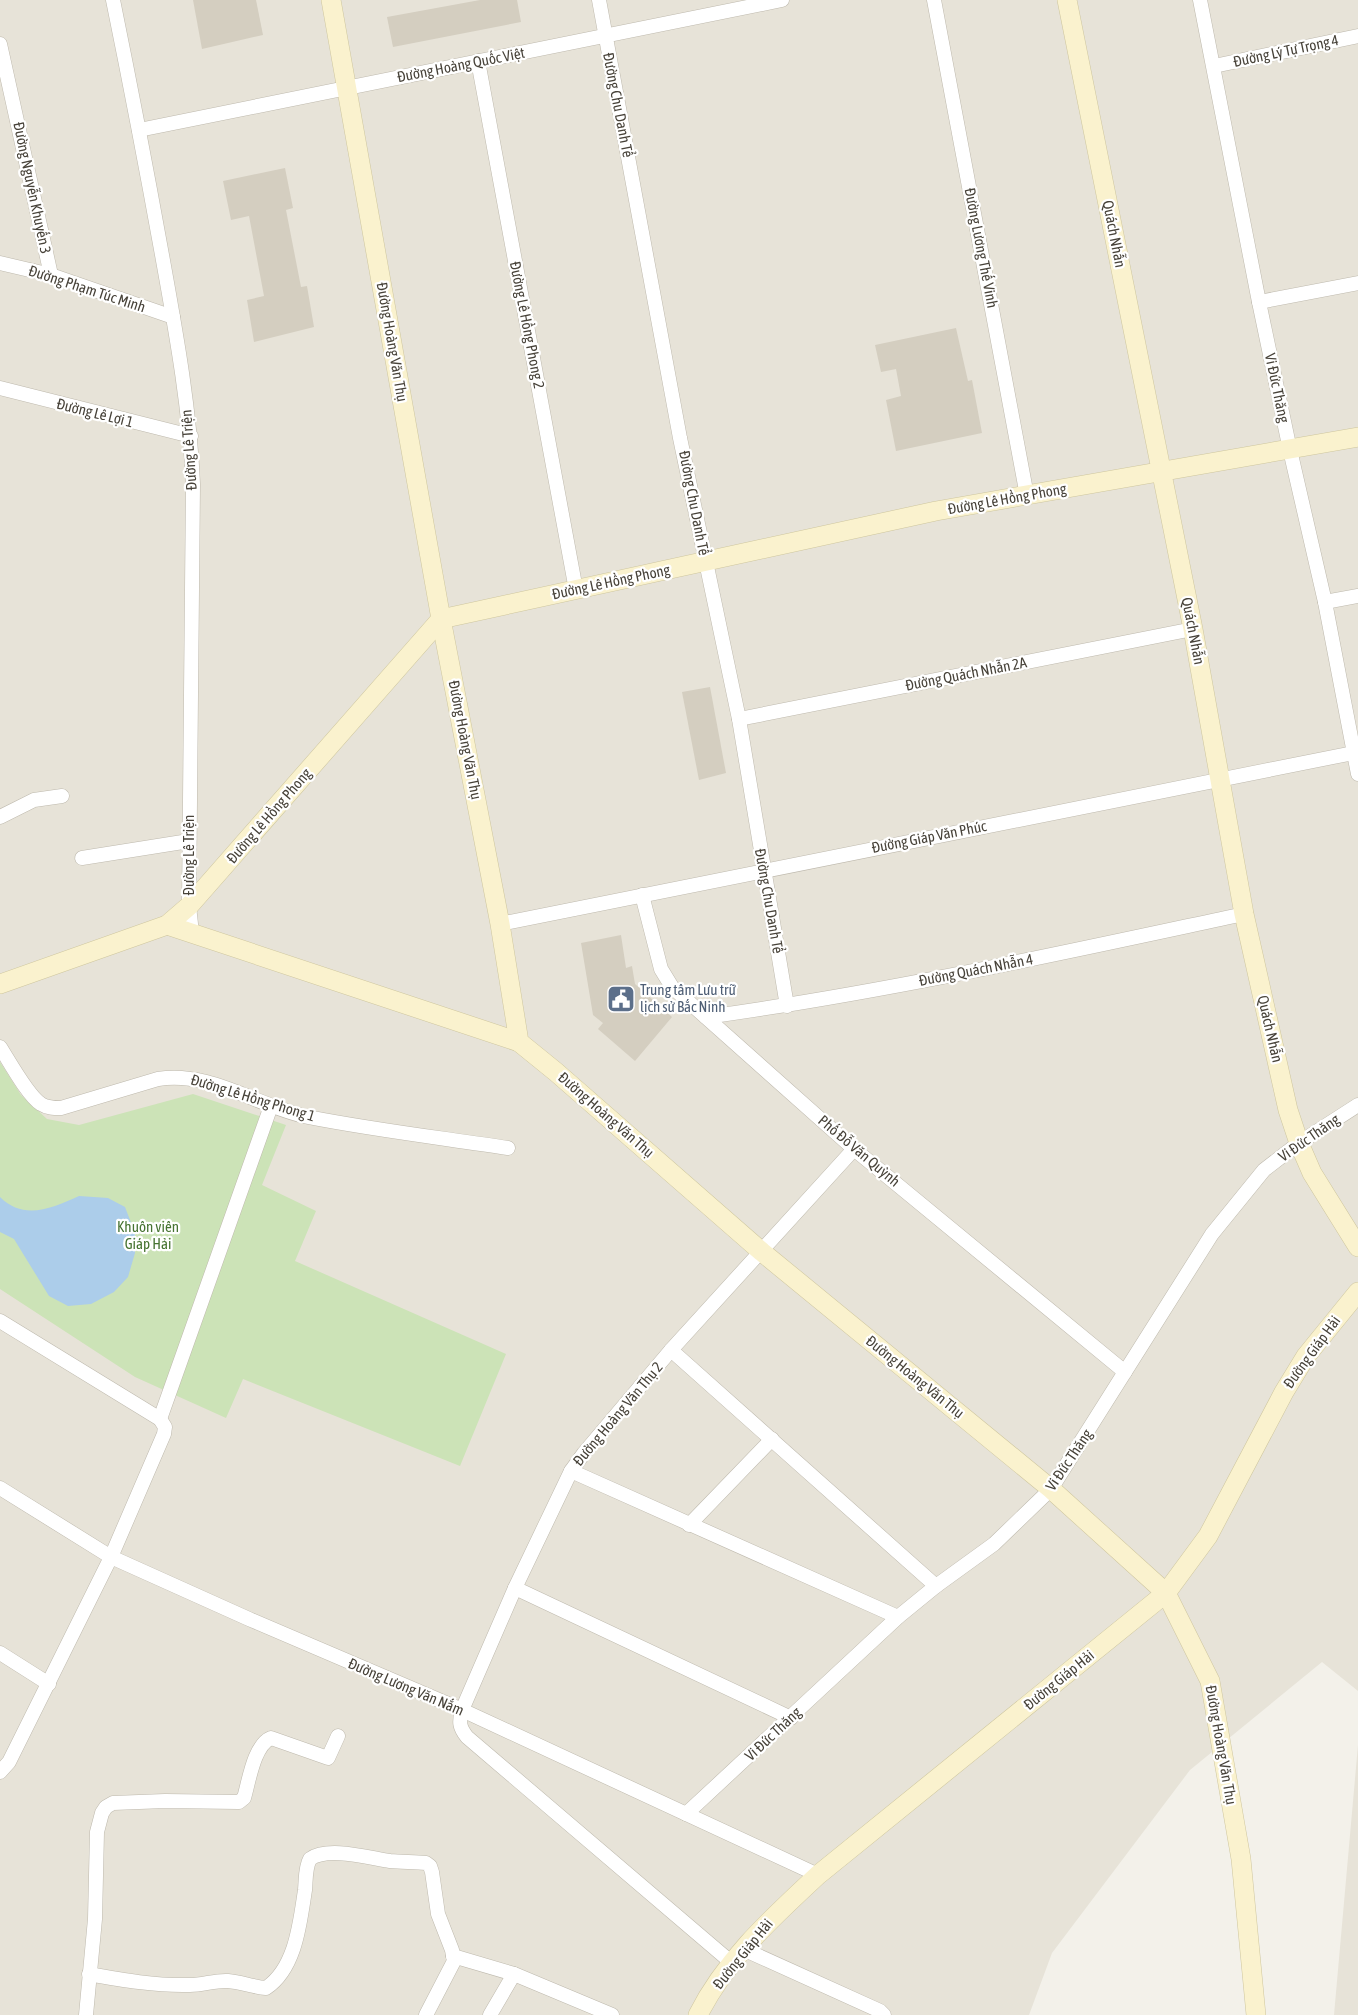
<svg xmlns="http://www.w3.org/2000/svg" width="1358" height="2015" viewBox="0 0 1358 2015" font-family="'Asap Condensed',sans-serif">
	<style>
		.residential { fill: #e7e3d8 }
		.green { fill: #cce3b7 }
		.water { fill: #accdea }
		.building { fill: #d4cec0 }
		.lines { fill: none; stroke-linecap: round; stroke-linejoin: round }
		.street-casing { stroke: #beb9ad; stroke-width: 15 }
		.secondary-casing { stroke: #cec69e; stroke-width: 20 }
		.street { stroke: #fff; stroke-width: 14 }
		.secondary { stroke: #faf2ce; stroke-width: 19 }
		.labels { text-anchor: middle; stroke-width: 4.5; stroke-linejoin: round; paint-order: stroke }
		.street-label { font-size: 15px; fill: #474239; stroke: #fff }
		.service-label { font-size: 15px; fill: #4e5e75; stroke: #fff; text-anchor: start }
		.park-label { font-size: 15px; fill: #467331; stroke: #fff }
	</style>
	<rect width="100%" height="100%" fill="#f3f1ea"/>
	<g class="residential">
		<path d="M0 0H1358V1691L1322 1662 1190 1770 1052 1953 1029 2015H0Z"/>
		<path d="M1358 1745V2015H1334Z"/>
	</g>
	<path class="green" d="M0 1062 21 1095 47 1119 79 1125 193 1094 286 1125 262 1185 316 1211 295 1261 506 1354 460 1466 243 1379 226 1418 135 1377 0 1289Z"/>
	<path class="water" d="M79 1196 108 1198 125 1207 135 1233V1253L128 1277 114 1292 91 1304 68 1306 49 1296 14 1239 0 1232V1197C24 1221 52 1208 79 1196Z"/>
	<g class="building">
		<path d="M193 0H256L263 35 202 49Z"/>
		<path d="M480 0H517L521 22 393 47 387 17Z"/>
		<path d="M285 168 293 208 286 210 301 287 307 286 314 327 254 342 247 300 264 296 249 216 231 220 223 181Z"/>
		<path d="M956 328 968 381 972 380 982 433 896 451 886 400 901 396 896 369 881 372 875 345Z"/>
		<path d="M710 687 726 773 699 780 682 692Z"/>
		<path d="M621 935 626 968 632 966 635 984 672 1017 635 1061 598 1029 603 1023 593 1015 581 943Z"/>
	</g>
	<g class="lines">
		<defs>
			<g id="street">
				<path d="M113 0C131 88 148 177 164 266 177 338 190 411 193 484L189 906 192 933"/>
				<path d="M599 0 680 438 739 719 787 1006"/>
				<path d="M934 0 1027 496"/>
				<path d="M1200 0 1259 302 1290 450 1325 602 1358 774"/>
				<path d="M0 44 51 275"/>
				<path d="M478 61 576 590"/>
				<path d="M1214 66 1358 36"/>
				<path d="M139 130 782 0"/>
				<path d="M0 263 51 275 173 317"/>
				<path d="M1259 302 1358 283"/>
				<path d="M0 388 191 436"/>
				<path d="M1325 602 1358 596"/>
				<path d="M739 719 1193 629"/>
				<path d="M0 817 34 800 62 796"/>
				<path d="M82 858 189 841"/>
				<path d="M642 895 661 969 672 987 854 1149 1125 1372"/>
				<path d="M500 924 1358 752"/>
				<path d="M706 1017C887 992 1066 952 1244 914"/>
				<path d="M0 1047C9 1061 28 1096 41 1104 47 1108 54 1108 61 1108L158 1079C209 1070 259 1107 308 1117 374 1130 442 1138 508 1148"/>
				<path d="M0 1321 160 1419 165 1427 164 1434 111 1557 9 1762 0 1772"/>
				<path d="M671 1350 936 1586"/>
				<path d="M160 1419 271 1106"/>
				<path d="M571 1471 898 1617"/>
				<path d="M0 1488 111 1557 249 1619 462 1710 818 1875"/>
				<path d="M689 1525 772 1439"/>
				<path d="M515 1588 791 1718"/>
				<path d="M0 1653 49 1684"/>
				<path d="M686 1814 898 1617 936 1586 994 1544 1051 1489 1212 1234 1264 1170 1299 1143 1358 1105"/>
				<path d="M743 1949 880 2011 884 2015"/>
				<path d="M453 1956 514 1974 612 2015"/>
				<path d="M732 1963 467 1737C459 1727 459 1722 462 1710L515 1588 571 1471 584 1453 671 1350 854 1149"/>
				<path d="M89 1974C122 1980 156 1986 190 1985 203 1985 216 1980 228 1981 241 1982 253 1987 266 1988 296 1968 300 1922 305 1890 306 1880 305 1868 310 1859 328 1846 369 1858 390 1861 402 1862 414 1862 426 1863L430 1866 432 1872 438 1914 452 1950 454 1961 426 2015"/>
				<path d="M86 2015 95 1919 97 1832 102 1813 106 1807 113 1803 165 1801 239 1802 244 1798C249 1781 254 1745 271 1738L328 1758 338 1736"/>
				<path d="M490 2015 514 1974"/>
			</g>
			<g id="secondary">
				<path d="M331 0 441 619 500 924 519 1042 556 1072 762 1252 1051 1489 1166 1593 1210 1681 1241 1859 1256 2015"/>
				<path d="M1067 0 1193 629 1244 914 1288 1110 1299 1143 1312 1173 1358 1247"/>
				<path d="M167 925 519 1042"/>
				<path d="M0 984 167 925 189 906 441 619 936 511 1358 437"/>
				<path d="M698 2015C726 1959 773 1917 818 1875L1166 1593 1208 1536 1284 1392 1306 1356 1358 1292"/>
			</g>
		</defs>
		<use href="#street" class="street-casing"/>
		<use href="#secondary" class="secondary-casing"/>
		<use href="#street" class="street"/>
		<use href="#secondary" class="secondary"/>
	</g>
	<defs>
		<symbol id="civic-square" viewBox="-11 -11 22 22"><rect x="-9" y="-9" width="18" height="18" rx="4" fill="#5c6f8a" stroke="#fff"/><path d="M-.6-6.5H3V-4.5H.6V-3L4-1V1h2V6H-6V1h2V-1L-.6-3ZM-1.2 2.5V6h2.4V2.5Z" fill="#fff"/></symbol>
	</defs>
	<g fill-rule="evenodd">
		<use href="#civic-square" x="605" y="983" width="32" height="32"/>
	</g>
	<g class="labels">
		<g class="street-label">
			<text transform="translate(1286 51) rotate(-12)" y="5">Đường Lý Tự Trọng 4</text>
			<text transform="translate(461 65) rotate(-11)" y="5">Đường Hoàng Quốc Việt</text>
			<text transform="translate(618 105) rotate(79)" y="5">Đường Chu Danh Tể</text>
			<text transform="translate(32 188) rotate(78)" y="5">Đường Nguyễn Khuyến 3</text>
			<text transform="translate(1114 234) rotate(79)" y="5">Quách Nhẫn</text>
			<text transform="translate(981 248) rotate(79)" y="5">Đường Lương Thế Vinh</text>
			<text transform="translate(87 289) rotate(18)" y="5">Đường Phạm Túc Minh</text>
			<text transform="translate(527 325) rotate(79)" y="5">Đường Lê Hồng Phong 2</text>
			<text transform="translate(392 342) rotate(80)" y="5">Đường Hoàng Văn Thụ</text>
			<text transform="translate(1277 388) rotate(78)" y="5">Vi Đức Thăng</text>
			<text transform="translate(95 413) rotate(14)" y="5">Đường Lê Lợi 1</text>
			<text transform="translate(189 450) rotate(-94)" y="5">Đường Lê Triện</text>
			<text transform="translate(1007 499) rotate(-10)" y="5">Đường Lê Hồng Phong</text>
			<text transform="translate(694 503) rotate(79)" y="5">Đường Chu Danh Tể</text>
			<text transform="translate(611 582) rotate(-12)" y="5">Đường Lê Hồng Phong</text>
			<text transform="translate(1193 631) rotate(79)" y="5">Quách Nhẫn</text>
			<text transform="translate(966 674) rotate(-11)" y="5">Đường Quách Nhẫn 2A</text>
			<text transform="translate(465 740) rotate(79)" y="5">Đường Hoàng Văn Thụ</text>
			<text transform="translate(269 816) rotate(-49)" y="5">Đường Lê Hồng Phong</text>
			<text transform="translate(929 837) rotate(-11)" y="5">Đường Giáp Văn Phúc</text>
			<text transform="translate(189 855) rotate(-90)" y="5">Đường Lê Triện</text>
			<text transform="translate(769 901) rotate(80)" y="5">Đường Chu Danh Tể</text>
			<text transform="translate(976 970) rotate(-11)" y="5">Đường Quách Nhẫn 4</text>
			<text transform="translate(1270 1029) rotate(77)" y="5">Quách Nhẫn</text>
			<text transform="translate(253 1098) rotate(17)" y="5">Đường Lê Hồng Phong 1</text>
			<text transform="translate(606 1115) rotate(41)" y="5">Đường Hoàng Văn Thụ</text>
			<text transform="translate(1309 1138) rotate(-35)" y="5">Vi Đức Thăng</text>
			<text transform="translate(859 1151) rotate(40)" y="5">Phố Đỗ Văn Quỳnh</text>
			<text transform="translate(1312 1352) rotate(-54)" y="5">Đường Giáp Hải</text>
			<text transform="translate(915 1377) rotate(39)" y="5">Đường Hoàng Văn Thụ</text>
			<text transform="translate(618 1414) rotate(-50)" y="5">Đường Hoàng Văn Thụ 2</text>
			<text transform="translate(1069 1460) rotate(-56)" y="5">Vi Đức Thăng</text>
			<text transform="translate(1059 1680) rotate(-39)" y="5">Đường Giáp Hải</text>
			<text transform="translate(406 1687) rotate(23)" y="5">Đường Lương Văn Nắm</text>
			<text transform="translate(773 1734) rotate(-43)" y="5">Vi Đức Thăng</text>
			<text transform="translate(1221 1745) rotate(80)" y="5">Đường Hoàng Văn Thụ</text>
			<text transform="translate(743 1954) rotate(-51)" y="5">Đường Giáp Hải</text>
		</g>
		<g class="service-label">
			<text x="640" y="995">Trung tâm Lưu trữ<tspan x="640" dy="17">lịch sử Bắc Ninh</tspan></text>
		</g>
		<g class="park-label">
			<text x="148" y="1232">Khuôn viên<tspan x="148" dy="17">Giáp Hải</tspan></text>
		</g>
	</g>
</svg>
